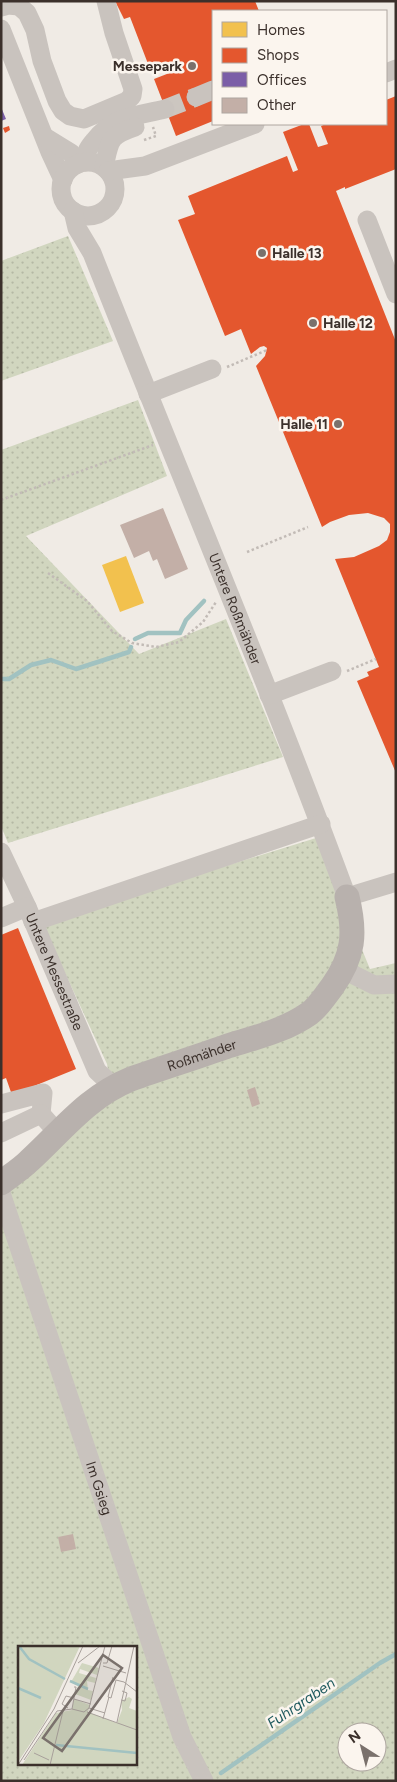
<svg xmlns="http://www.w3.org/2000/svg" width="397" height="1782" viewBox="0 0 397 1782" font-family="Figtree,sans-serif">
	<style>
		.grass { fill: url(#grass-dots); fill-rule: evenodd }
		.homes { fill: #f2c14e }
		.shops { fill: #e4572e }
		.offices { fill: #7b5ea7 }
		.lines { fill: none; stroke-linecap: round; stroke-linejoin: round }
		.stream { stroke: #a1c2c1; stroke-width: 4.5 }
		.building { fill: #c3afa7 }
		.minor-tunnel { stroke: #ccc6c0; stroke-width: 19; stroke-dasharray: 19 9; stroke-linecap: butt }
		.path { stroke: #c2bbb6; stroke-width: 2.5; stroke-dasharray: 2.5 2.5; stroke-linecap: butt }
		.minor { stroke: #c9c3be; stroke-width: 19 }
		.major { stroke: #b8b1ad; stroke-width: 25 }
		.poi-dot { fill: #7a716c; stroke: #fbf5ee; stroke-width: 2 }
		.labels { text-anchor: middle; stroke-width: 5; stroke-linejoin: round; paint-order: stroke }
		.poi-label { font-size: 14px; font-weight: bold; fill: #3b302b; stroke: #fbf5ee; text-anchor: end }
		.street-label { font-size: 14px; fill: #3b302b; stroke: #fbf5ee }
		.water-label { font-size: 15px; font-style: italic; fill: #1f5a5e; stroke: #fbf5ee }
		.inset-river { fill: none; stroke: #a1c2c1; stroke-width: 2.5 }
		.inset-road { fill: none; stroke: #a8a09b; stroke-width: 1 }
		.view { fill: #7a716c; fill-opacity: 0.15; stroke: #7a716c; stroke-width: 2.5 }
		.inset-edge { fill: none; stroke: #3b302b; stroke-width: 2.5 }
	</style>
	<defs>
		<pattern id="grass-dots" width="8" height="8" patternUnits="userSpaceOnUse" patternTransform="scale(1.25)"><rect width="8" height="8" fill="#d1d6bf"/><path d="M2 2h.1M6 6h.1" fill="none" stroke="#b4b8a4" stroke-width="1.8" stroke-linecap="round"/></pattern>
	</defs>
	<rect width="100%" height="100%" fill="#f0ebe5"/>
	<g class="grass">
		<path d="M68 236 113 341 1 381V261Z"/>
		<path d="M138 400 167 476 26 536 139 654 226 619 283 757 8 843 1 826V450Z"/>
		<path d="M316 838 370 969 396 963V1781H1V1195L113 1097 107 1064 42 923ZM19 1647H135V1763H19ZM347 1732H377V1762H347Z"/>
	</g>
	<path class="homes" d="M126 556 144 603 120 612 102 565Z"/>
	<g class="shops">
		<path d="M115 1H255L259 11H213V121L176 136 154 79 172 72 169 63 150 69 130 17 124 19Z"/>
		<path d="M396 96V169L345 189V187L336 191 396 342V773L357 681 369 676 367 672 379 667 335 559 354 557 379 546 387 540 390 532V524L384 518 368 513 349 515 330 522 322 527 256 366 265 356 267 348 264 346 260 347 251 354 241 329 225 336 178 220 195 214 188 196 287 156 293 172 298 170 283 132 304 124H309L318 147 328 144 321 126 326 124H386V100Z"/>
		<path d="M9 126 10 130 5 133 3 128Z"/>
		<path d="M18 928 76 1069 12 1095 6 1078 1 1080V935Z"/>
	</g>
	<path class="offices" d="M1 107 6 119 1 121Z"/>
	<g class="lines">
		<g class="stream">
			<path d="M135 639 148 633H180L186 620 204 601"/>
			<path d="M1 679H9L31 665 51 660 76 669 129 652 131 647"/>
			<path d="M221 1773 380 1663 396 1654"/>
		</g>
	</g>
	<g class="building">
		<path d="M163 508 188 569 165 579 157 559 153 561 149 551 134 558 120 525Z"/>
		<path d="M255 1087 260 1104 252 1107 247 1090Z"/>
		<path d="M73 1534 76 1549 61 1552 58 1537Z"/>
	</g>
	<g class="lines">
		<path class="minor-tunnel" d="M165 109 196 97"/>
		<g class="path">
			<path d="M144 140 156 136 153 127"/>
			<path d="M227 367 267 350"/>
			<path d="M1 500 153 445"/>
			<path d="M247 552 308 527"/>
			<path d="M48 573 87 601 112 631 132 643 156 647 179 642 203 622 216 602"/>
			<path d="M347 671 376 659"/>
		</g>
		<g class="minor">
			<path d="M1 7 8 5 19 6 27 13 35 30 42 61 57 101 63 111 70 116 84 119 127 101 132 96 133 89 114 33 106 1"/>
			<path d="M1 29 50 152 63 180"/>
			<path d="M386 73 396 69"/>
			<path d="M196 97 213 90"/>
			<path d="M45 137 71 153 78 164"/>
			<path d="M85 162C85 153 88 148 94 141 113 116 136 116 165 109"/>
			<circle cx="88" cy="189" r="27"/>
			<path d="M104 167C110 141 108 136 135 127"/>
			<path d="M108 171 145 166 255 124"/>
			<path id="s1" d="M73 211 77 228 92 253C177 468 267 680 347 897L396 882"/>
			<path d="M367 220 396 294"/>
			<path d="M148 394 212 369"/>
			<path d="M269 695 332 671"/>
			<path id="s2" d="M1 852 27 907 97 1071 113 1086"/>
			<path d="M1 918 27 907"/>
			<path d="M33 922 321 824"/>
			<path d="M344 970 374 985 396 984"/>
			<path d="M1 1104 43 1093 41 1114"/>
			<path d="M1 1133 41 1114 57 1132"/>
			<path id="s3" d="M1 1193 182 1737 204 1781"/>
		</g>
		<path class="major" id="s4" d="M1 1183C10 1176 21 1169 29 1161 63 1130 87 1097 131 1079 162 1068 194 1058 225 1047 253 1038 285 1031 310 1013 319 1006 325 996 332 987 354 956 356 933 347 897"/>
	</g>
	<g class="poi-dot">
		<circle cx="192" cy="66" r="5"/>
		<circle cx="262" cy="253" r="5"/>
		<circle cx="313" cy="323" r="5"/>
		<circle cx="338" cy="424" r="5"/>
	</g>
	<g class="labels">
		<g class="poi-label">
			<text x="182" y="71">Messepark</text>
			<text x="272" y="258" text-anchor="start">Halle 13</text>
			<text x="323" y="328" text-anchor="start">Halle 12</text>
			<text x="328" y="429">Halle 11</text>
		</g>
		<g class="street-label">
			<text dy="5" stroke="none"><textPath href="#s1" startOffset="430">Untere Roßmähder</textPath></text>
			<text dy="5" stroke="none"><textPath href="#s2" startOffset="131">Untere Messestraße</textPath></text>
			<text dy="5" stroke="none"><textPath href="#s4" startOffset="242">Roßmähder</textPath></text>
			<text dy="5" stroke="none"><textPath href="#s3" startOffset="311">Im Gsieg</textPath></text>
		</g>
		<g class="water-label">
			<text transform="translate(301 1703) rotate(-34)" y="5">Fuhrgraben</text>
		</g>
	</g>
	<g transform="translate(18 1646)">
		<rect width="119" height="119" fill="#f0ebe5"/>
		<path d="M0 0H62L26 77 0 116ZM64 17 81 22 79 29 62 23 61 27 78 32 77 37 69 35 70 44 75 45 73 54 57 48 60 40 53 36ZM111 51 114 53 111 62 119 65V119H4L38 67 54 64 56 53 72 59 70 66 99 77 104 64 103 55Z" fill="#d1d6bf"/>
		<path class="inset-river" d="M1 0 11 13 47 33M52 35 70 43M0 42 23 52M38 99 119 107"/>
		<path class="inset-road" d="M60 17 82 0M85 17H89L94 0M85 20 108 27M95 31 90 51 93 52 98 34 106 36M106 36 119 46M56 53 73 58M103 54 107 55 109 47 104 45M50 62 44 58 48 50 56 52M54 63 58 41H56M69 66 119 84M87 67 71 62 87 0M85 73 91 51M99 76 116 0M16 107 31 114M6 114 39 65 54 63 66 66 71 62M0 119 36 63 65 0M32 119 45 65"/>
		<path class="view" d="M85 9 104 22 44 105 25 92Z"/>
		<rect width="119" height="119" class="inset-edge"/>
	</g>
	<rect width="397" height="1782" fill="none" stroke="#3b302b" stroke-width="5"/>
	<rect x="212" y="10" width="175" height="115" fill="#fbf5ee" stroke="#aea6a0"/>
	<rect x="222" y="22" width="25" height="15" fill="#f2c14e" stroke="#aea6a0"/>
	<text x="257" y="35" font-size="15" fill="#3b302b">Homes</text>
	<rect x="222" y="48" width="25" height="15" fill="#e4572e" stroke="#aea6a0"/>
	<text x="257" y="60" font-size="15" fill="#3b302b">Shops</text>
	<rect x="222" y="72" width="25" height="15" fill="#7b5ea7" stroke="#aea6a0"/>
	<text x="257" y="85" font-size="15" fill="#3b302b">Offices</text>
	<rect x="222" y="98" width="25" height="15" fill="#c3afa7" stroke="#aea6a0"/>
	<text x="257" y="110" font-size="15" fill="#3b302b">Other</text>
	<g transform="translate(362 1747) rotate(324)"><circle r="24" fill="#fbf5ee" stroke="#aea6a0"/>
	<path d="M0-4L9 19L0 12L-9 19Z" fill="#7a716c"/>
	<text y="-8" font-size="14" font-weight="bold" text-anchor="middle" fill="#3b302b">N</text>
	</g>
</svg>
